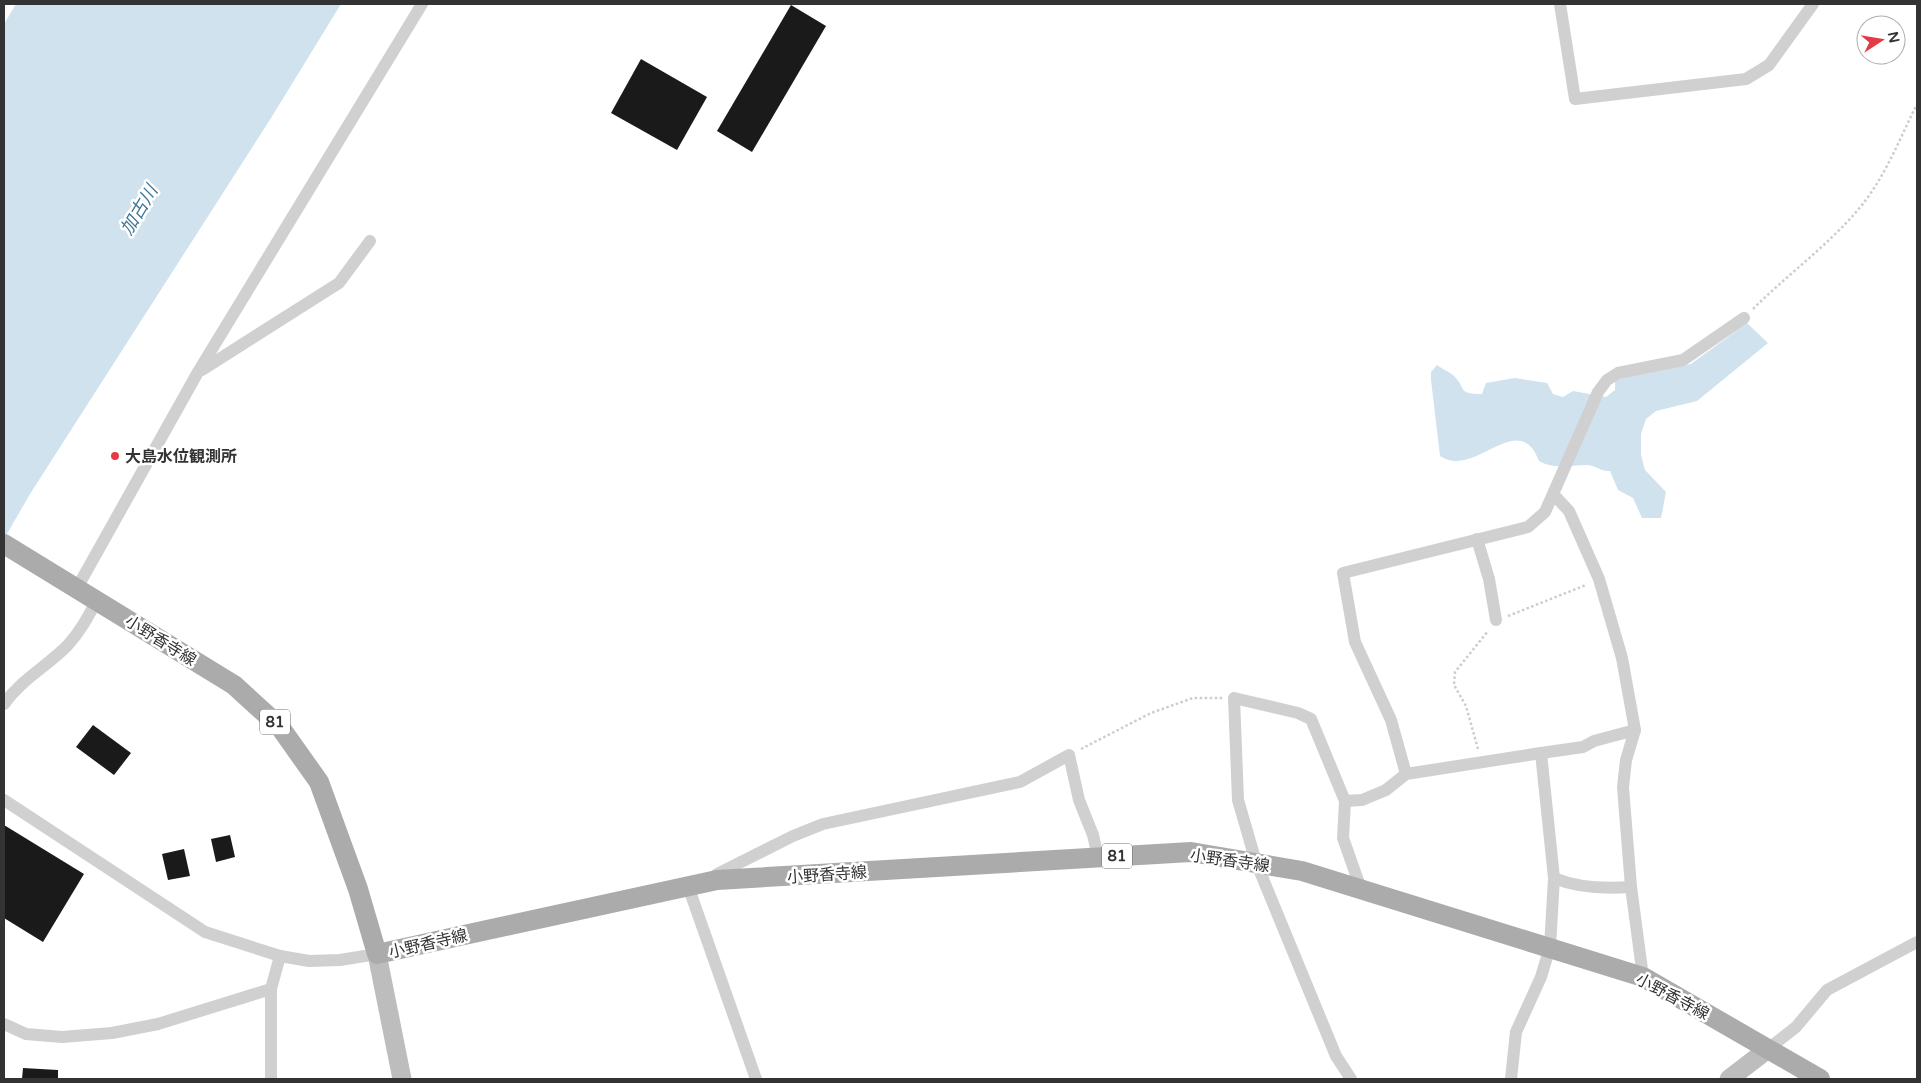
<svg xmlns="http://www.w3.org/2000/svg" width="1921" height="1083" viewBox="0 0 1921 1083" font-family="'Varela Round','Noto Sans JP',sans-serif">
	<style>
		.water { fill: #cfe2ee }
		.building { fill: #1a1a1a }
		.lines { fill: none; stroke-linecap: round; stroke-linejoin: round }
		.path { stroke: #cdcdcd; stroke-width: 2.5; stroke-dasharray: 2.5 2.5; stroke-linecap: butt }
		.street { stroke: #d0d0d0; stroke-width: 12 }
		.secondary { stroke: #bdbdbd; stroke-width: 19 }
		.primary { stroke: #ababab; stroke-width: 20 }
		.poi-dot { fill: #e63946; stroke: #fff; stroke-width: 2 }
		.labels { text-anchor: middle; stroke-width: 5; stroke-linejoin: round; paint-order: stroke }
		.shield { fill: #fff; stroke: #707070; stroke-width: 1 }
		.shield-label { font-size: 15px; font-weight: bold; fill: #333 }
		.poi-label { font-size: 16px; font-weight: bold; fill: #333; stroke: #fff; text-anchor: start }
		.street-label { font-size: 16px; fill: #333; stroke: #fff }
		.water-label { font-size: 18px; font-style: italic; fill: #3f7597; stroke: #fff }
	</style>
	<rect width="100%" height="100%" fill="#fff"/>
	<g class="water">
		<path d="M16 4H341L271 118 30 494 4 539V24Z"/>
		<path d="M1747 323 1768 343 1697 401 1656 411 1646 419 1641 434V455L1645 470 1666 492 1661 518H1642L1633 498 1618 490 1610 471C1601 472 1596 465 1587 465 1569 465 1556 470 1539 461 1518 407 1475 480 1440 456L1431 380V372L1437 365C1442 369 1450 372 1454 376 1467 389 1457 394 1482 394L1486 383 1515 378 1547 383 1553 394 1563 397 1573 391 1606 397 1615 390V379L1691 364Z"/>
	</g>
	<g class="building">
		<path d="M791 5 826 26 752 152 717 131Z"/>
		<path d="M641 59 707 97 677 150 611 113Z"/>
		<path d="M93 725 131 753 114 775 76 747Z"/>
		<path d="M4 825 84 874 43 942 4 918Z"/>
		<path d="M230 835 235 857 216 862 211 839Z"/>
		<path d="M184 849 190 876 168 880 162 854Z"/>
		<path d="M23 1068 58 1070V1079H22Z"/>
	</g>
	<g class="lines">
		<g class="path">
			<path d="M1753 309C1787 275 1826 247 1857 211 1884 180 1899 140 1917 104"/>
			<path d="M1508 616 1586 585"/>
			<path d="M1081 749 1151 713 1193 698H1222"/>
			<path d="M1478 749 1466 706 1454 685 1455 672 1488 631"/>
		</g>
		<g class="street">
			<path d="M1560 4 1575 99 1746 79 1769 65 1813 4"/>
			<path d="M202 370 339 283 370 241"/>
			<path d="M1554 495 1569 511 1599 579 1622 658 1635 730 1626 760 1623 787 1631 887 1643 977"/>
			<path d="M1477 539 1489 579 1496 620"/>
			<path d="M77 588 198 372 422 4"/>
			<path d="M4 704C21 680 47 666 67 646 80 632 88 617 97 600"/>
			<path d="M1541 753 1583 747 1594 741 1635 730"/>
			<path d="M1406 774 1391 720 1355 642 1343 573 1528 527 1545 512 1598 392 1607 380 1618 373 1683 360 1744 318"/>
			<path d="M4 800 205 932 280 956 309 961 340 960 377 954"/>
			<path d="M1345 801 1311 719 1298 713 1234 698 1238 800 1256 862 1336 1056 1351 1079"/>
			<path d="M1554 878C1578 888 1605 889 1631 887"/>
			<path d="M717 880V874L793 836 823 824 1020 782 1069 755 1079 800 1093 835 1098 857"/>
			<path d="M688 886 756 1079"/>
			<path d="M1361 889 1343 838 1345 801 1362 800 1386 790 1406 774 1541 753 1554 878 1550 947 1541 977 1516 1032 1511 1079"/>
			<path d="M4 1024 26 1034 62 1037 112 1033 158 1024 271 989"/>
			<path d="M1768 1049 1796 1027 1827 990 1917 942"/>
			<path d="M271 1079V989L280 956"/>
		</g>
		<g class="secondary">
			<path d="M377 954 402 1079"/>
			<path d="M1729 1079 1768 1049"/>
		</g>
		<path class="primary" d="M4 544 234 685 280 727 319 782 358 889 377 954 717 880 1191 852 1302 871 1643 977 1820 1079"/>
	</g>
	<circle class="poi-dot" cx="115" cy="456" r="5"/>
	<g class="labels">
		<g class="shield">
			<rect x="260" y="709.5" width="30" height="25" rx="4"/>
			<rect x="1102" y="843.5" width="30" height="25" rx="4"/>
		</g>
		<g class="shield-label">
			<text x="275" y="727">81</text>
			<text x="1117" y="861">81</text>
		</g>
		<g class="poi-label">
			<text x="125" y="462">大島水位観測所</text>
		</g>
		<g class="street-label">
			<text transform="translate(161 640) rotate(32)" y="6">小野香寺線</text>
			<text transform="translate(1230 860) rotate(8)" y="6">小野香寺線</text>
			<text transform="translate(827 874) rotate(-4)" y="6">小野香寺線</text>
			<text transform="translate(428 943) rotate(-13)" y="6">小野香寺線</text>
			<text transform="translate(1673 996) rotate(28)" y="6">小野香寺線</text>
		</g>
		<g class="water-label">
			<text transform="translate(139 210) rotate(-59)" y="6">加古川</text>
		</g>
	</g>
	<rect width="1921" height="1083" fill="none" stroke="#333333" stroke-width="10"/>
	<g transform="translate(1881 40) rotate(78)"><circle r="24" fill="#ffffff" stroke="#adadad"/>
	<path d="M0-4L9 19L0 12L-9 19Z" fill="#e63946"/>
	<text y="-8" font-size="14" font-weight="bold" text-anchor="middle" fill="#333333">N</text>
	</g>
</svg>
